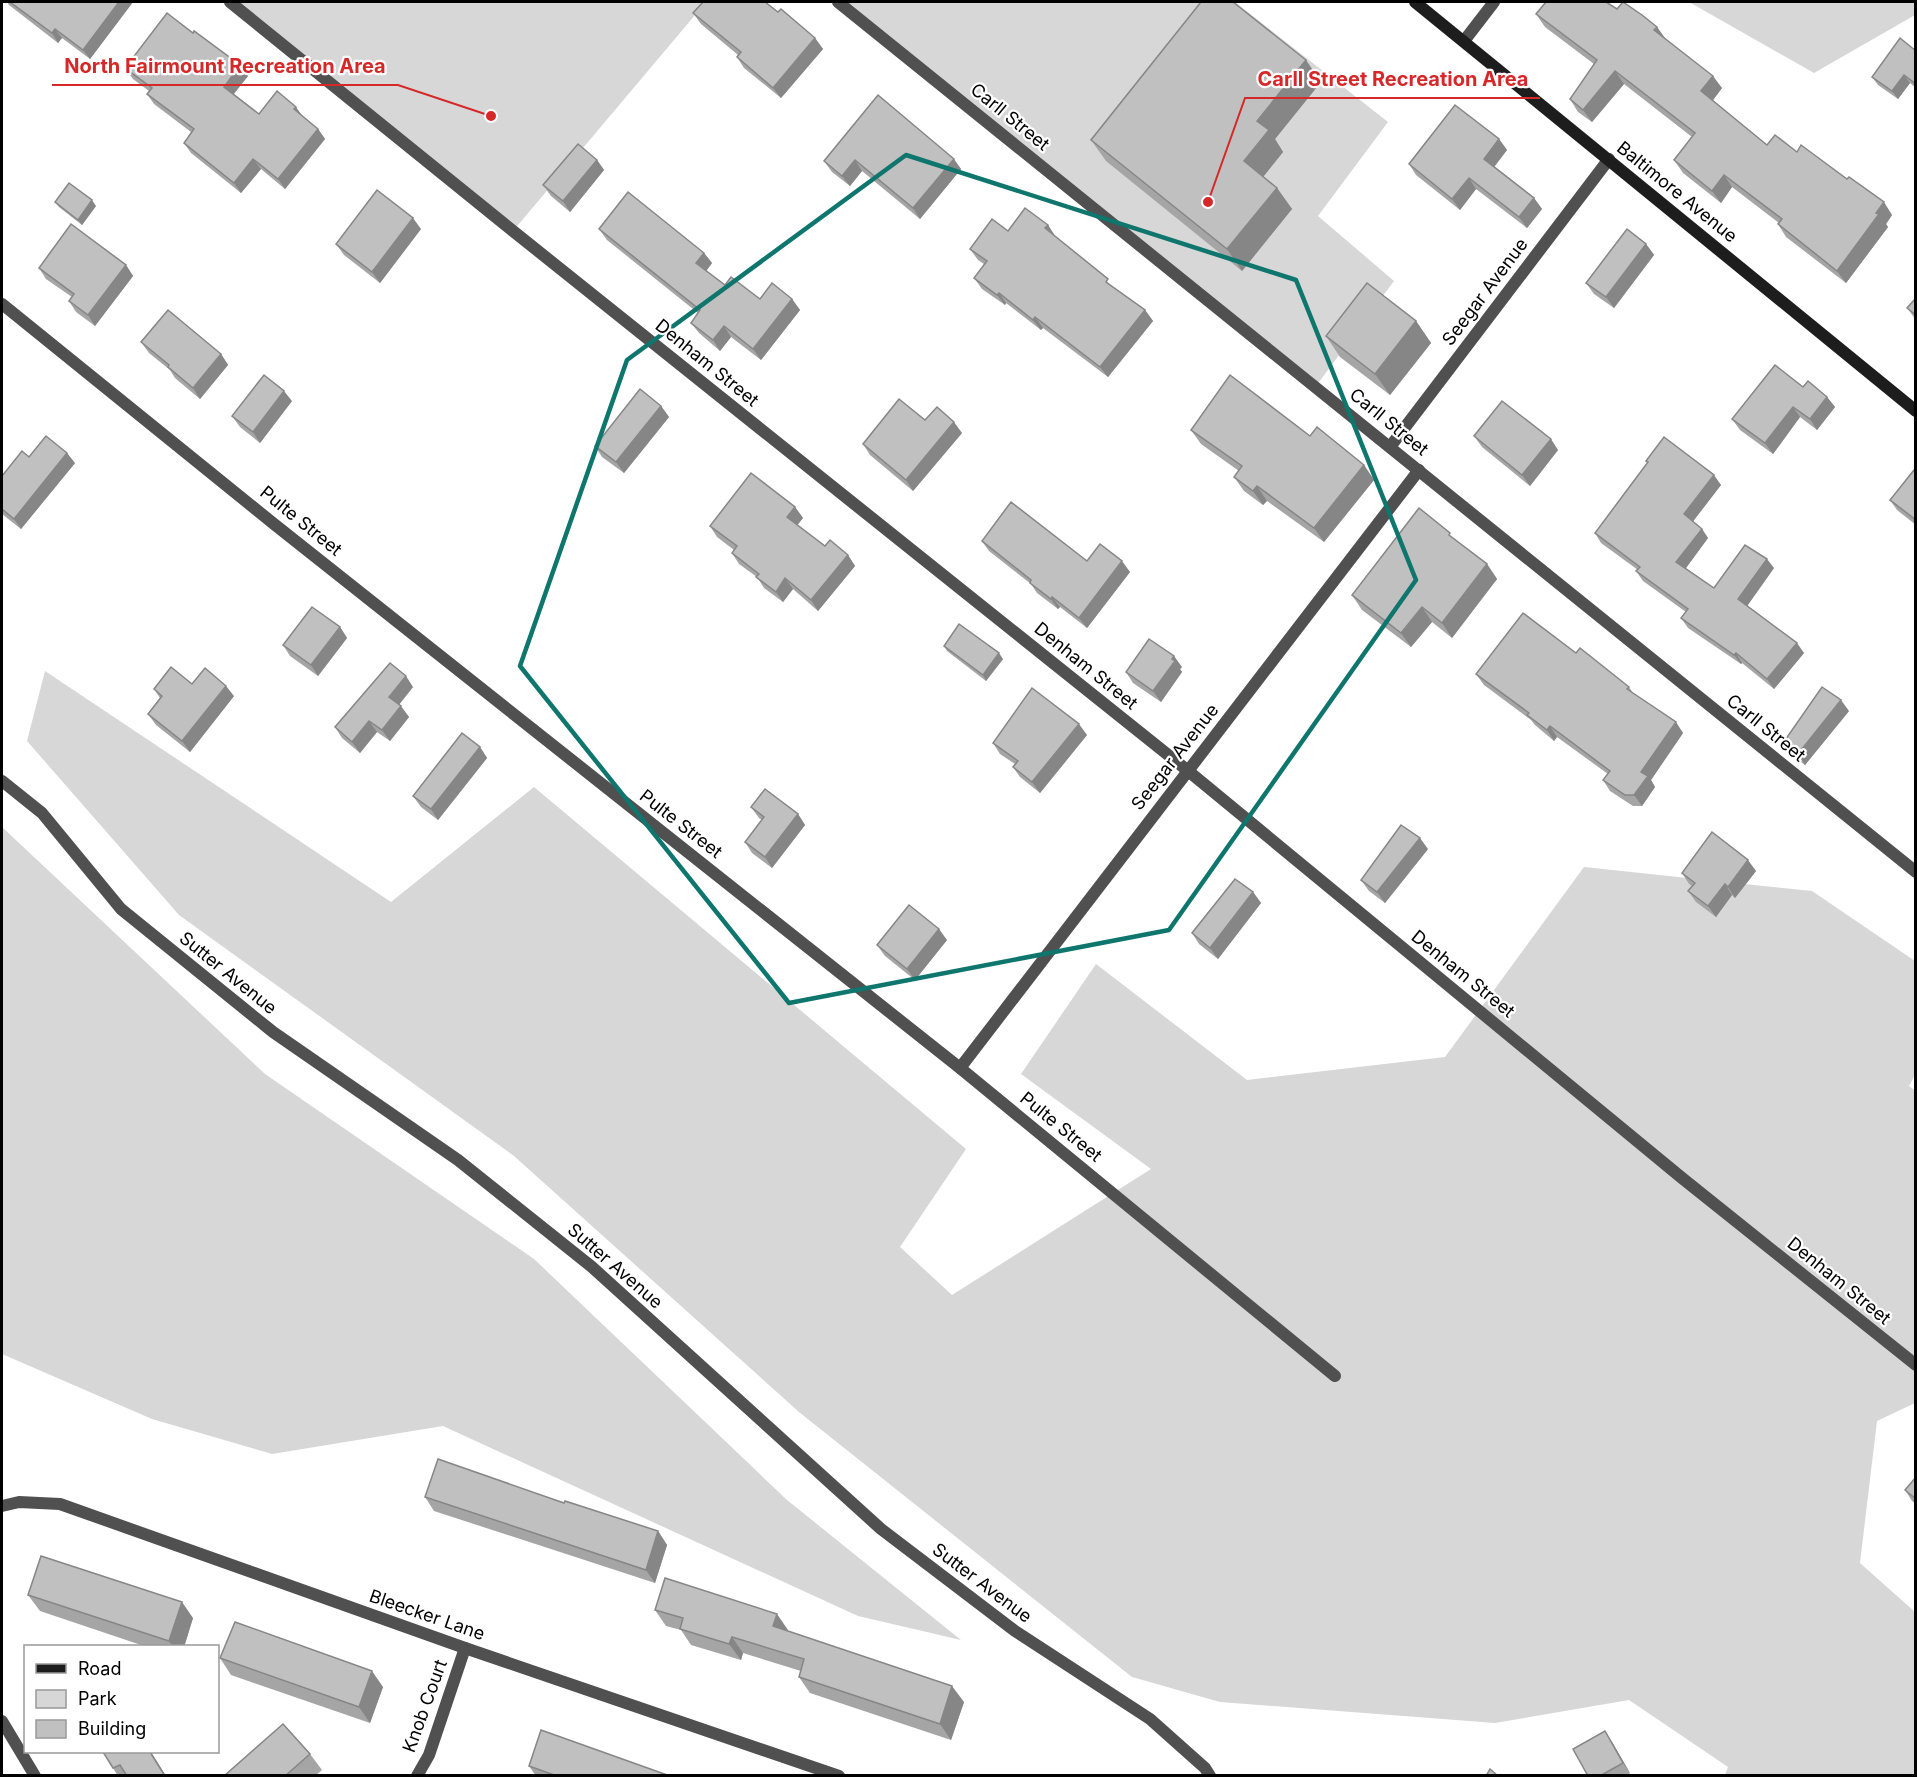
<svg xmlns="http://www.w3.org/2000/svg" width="1917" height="1777" viewBox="0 0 1917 1777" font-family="Inter,sans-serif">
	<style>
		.green { fill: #d7d7d7 }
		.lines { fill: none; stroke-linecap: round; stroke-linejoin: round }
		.street { stroke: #505050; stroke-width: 12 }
		.secondary { stroke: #1d1d1d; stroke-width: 12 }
		.wall { fill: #a5a5a5 }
		.shaded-wall { fill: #868686 }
		.building { fill: #c0c0c0; stroke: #868686; stroke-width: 1.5 }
		.marked { fill: none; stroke: #0f766e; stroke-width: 4.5; stroke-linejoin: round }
		.labels { text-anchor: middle; stroke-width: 4.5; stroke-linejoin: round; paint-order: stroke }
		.street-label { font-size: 18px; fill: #000; stroke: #fff }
		.leader { fill: none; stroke: #d62828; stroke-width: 2 }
		.callout-dot { fill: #d62828; stroke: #fff; stroke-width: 2 }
		.callout-label { font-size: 20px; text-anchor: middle; font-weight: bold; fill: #d62828; stroke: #fff; stroke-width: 4.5; stroke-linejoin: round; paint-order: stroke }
	</style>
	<rect width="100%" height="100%" fill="#fff"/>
	<g class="green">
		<path d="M230 2H706L513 231Z"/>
		<path d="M838 2H1235L1388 122 1318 216 1394 281 1316 386Z"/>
		<path d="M1689 2H1915V15L1814 73Z"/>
		<path d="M45 671 391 902 534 787 966 1149 900 1247 952 1295 1151 1169 1021 1074 1096 964 1247 1080 1445 1057 1584 867 1812 891 1915 961V1075L1909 1086 1916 1091 1915 1403 1877 1421 1860 1563 1915 1612V1775H1725L1728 1767 1629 1700 1495 1723 1220 1702 1132 1677 799 1412 514 1156 179 915 27 741Z"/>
		<path d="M2 827 265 1074 534 1259 787 1500 961 1640 858 1616 443 1426 272 1454 152 1419 2 1354Z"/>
	</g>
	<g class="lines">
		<g class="street">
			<path d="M230 2 513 231 1187 770 1682 1178 1916 1365"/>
			<path d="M838 2 1916 872"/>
			<path d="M1464 41 1494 2"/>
			<path d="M2 304 274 524 960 1068 1335 1376"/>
			<path d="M1390 447 1609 159"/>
			<path d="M2 781 42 813 121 909 273 1032 458 1160 592 1267 881 1529 1015 1631 1150 1719 1205 1768 1210 1776"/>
			<path d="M960 1068 1419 470"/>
			<path d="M2 1506 19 1502 60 1504 465 1648 839 1776"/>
			<path d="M2 1721 35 1776"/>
			<path d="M417 1776 429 1755 465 1648"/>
		</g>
		<path class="secondary" d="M1415 2 1916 411"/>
	</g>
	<g class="wall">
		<path d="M7 2H133L90 59 62 38 58 43 9 5Z"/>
		<path d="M1617 9 1657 27 1665 38 1722 88 1713 100 1767 145 1797 152 1892 215 1886 224 1888 227 1846 283 1786 237 1778 224 1779 223 1732 187 1721 203 1683 173 1674 160 1692 137 1624 84 1592 122 1578 112 1570 99 1594 64 1545 27 1536 14Z"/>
		<path d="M778 12 815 38 823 49 781 98 744 68 737 57 738 55 701 24 693 13Z"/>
		<path d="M193 33 240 65 248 76 234 94 259 114 303 117 318 129 325 139 285 189 261 169 241 193 191 153 184 143 191 132 154 104 147 94 149 91 133 79 125 68Z"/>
		<path d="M1916 51V88L1910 83 1898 99 1878 85 1872 77Z"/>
		<path d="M1321 82 1275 139 1283 152 1263 177 1277 188 1292 209 1242 271 1106 161 1091 140Z"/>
		<path d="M878 95 961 169 920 219 862 171 850 186 832 172 824 161Z"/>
		<path d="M1499 139 1507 150 1494 166 1534 198 1542 209 1527 228 1476 189 1460 210 1416 175 1409 164Z"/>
		<path d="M597 160 604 170 570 212 551 196 543 185Z"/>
		<path d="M55 202 96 206 82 225 59 207Z"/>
		<path d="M1048 225 1055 236 1114 288 1145 310 1153 321 1108 377 1043 328 1041 330 1006 303 1005 305 982 289 974 278 984 264 978 260 970 249 1008 231Z"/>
		<path d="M421 229 380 283 344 255 336 244Z"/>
		<path d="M599 229 704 253 712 263 706 271 725 285 760 299H792L800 310 761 360 731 337 720 351 699 333 691 323 698 313 607 240Z"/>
		<path d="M1646 244 1654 255 1614 308 1594 294 1586 283Z"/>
		<path d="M126 265 133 276 95 326 76 312 69 301 72 297 46 279 39 268Z"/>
		<path d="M1916 298V320L1907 308Z"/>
		<path d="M1416 321 1431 343 1390 395 1340 357 1326 336Z"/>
		<path d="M141 342 221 354 228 365 200 399 175 378 170 370 149 353Z"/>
		<path d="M1827 397 1835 407 1817 430 1800 417 1773 454 1740 430 1732 419Z"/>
		<path d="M292 401 260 443 240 427 232 416Z"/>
		<path d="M661 406 669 417 624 473 602 457 595 446Z"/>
		<path d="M925 420 962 433 913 491 870 455 863 444Z"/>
		<path d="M1191 430 1310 436 1364 465 1374 480 1324 542 1267 501 1263 505 1244 491 1234 477 1239 471 1201 444Z"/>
		<path d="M1474 436 1558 450 1530 486 1482 447Z"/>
		<path d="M29 457 75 463 21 529 2 514V476Z"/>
		<path d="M1646 461 1721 485 1693 521 1702 529 1708 538 1686 568 1714 588 1774 568 1747 606 1804 653 1774 689 1742 663 1741 664 1688 628 1681 618 1686 612 1643 581 1636 571 1638 570 1601 543 1595 533 1647 463Z"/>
		<path d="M1916 471V525L1897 510 1890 500Z"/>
		<path d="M795 507 803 518 797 525 825 546 848 555 855 566 818 611 793 589 783 602 764 588 757 577 739 564 732 553 734 550 717 537 710 526Z"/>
		<path d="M1455 540 1487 564 1497 579 1452 638 1432 622 1411 647 1362 610 1352 595Z"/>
		<path d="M982 541 1087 561 1130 572 1087 628 1060 607 1058 609 1037 593 1031 584 989 551Z"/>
		<path d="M340 627 347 638 318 676 290 656 283 645Z"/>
		<path d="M944 646 1003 659 986 681 947 651Z"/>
		<path d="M1576 653 1629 687 1633 693 1683 733 1651 780 1655 787 1642 806H1633L1610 791 1603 780 1608 774 1557 737 1554 741 1535 725 1531 720 1484 685 1476 674Z"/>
		<path d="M1182 667 1180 669 1182 672 1161 702 1133 683 1126 672Z"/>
		<path d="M413 687 399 705 409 717 390 741 377 732 360 753 342 738 335 727Z"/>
		<path d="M154 689 234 696 190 752 156 725 148 714 160 698Z"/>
		<path d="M1849 711 1805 765 1790 754 1783 743Z"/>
		<path d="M1087 735 1040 793 1020 777 1013 767 1015 764 1000 754 993 743Z"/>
		<path d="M480 747 487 758 438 820 421 807 413 796Z"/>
		<path d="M751 807 798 814 805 825 772 868 752 853 745 842 762 820 759 818Z"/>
		<path d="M1428 849 1385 903 1369 891 1361 880Z"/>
		<path d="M1756 871 1735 898 1732 895 1716 917 1696 902 1688 891 1692 886 1689 884 1682 873Z"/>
		<path d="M1253 892 1261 903 1218 959 1199 944 1192 933Z"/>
		<path d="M947 940 915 980 885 956 877 945Z"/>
		<path d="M1916 1477V1504L1912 1501 1905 1490Z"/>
		<path d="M425 1497 564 1503 658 1531 667 1545 655 1583 434 1511Z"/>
		<path d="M28 1595 193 1618 184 1647H147L40 1611Z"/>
		<path d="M655 1610 788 1630 787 1631 964 1702 951 1740 810 1693 799 1677 801 1671 743 1653 741 1660 691 1645 681 1630 666 1626Z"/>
		<path d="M220 1658 383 1687 370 1723 231 1675Z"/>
		<path d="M1612 1742 1630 1773 1627 1776H1588Z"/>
		<path d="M103 1752 166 1776H118Z"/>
		<path d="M310 1754 322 1770 315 1776H224Z"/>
		<path d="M529 1766 670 1776H536Z"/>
	</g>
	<g class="shaded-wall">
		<path d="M119 2H133L90 59 83 50Z"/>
		<path d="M1657 27 1666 40 1654 30Z"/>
		<path d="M55 29 62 38 58 43 52 33Z"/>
		<path d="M815 38 823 49 781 98 773 88Z"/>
		<path d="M1306 60 1321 82 1275 139 1283 152 1259 182 1244 161 1257 121Z"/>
		<path d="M240 65 248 76 231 97 224 87Z"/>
		<path d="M1615 71 1624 84 1592 122 1583 110Z"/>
		<path d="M1904 75 1910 83 1898 99 1892 91Z"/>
		<path d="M1713 76 1722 88 1710 104 1701 91Z"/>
		<path d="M296 107 303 117 294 109Z"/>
		<path d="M318 129 325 139 285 189 278 179Z"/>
		<path d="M1499 139 1507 150 1492 170 1484 159Z"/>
		<path d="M253 159 261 169 241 193 234 183Z"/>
		<path d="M954 159 961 169 920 219 913 208Z"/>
		<path d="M597 160 604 170 570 212 563 201Z"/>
		<path d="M855 160 862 171 850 186 842 176Z"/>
		<path d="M1724 175 1732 187 1721 203 1712 191Z"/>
		<path d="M1469 178 1476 189 1460 210 1452 199Z"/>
		<path d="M1277 188 1292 209 1242 271 1227 249Z"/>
		<path d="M1534 198 1542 209 1527 228 1519 217Z"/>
		<path d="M92 200 96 206 82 225 78 220Z"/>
		<path d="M1884 202 1892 215 1886 224 1888 227 1846 283 1837 271Z"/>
		<path d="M413 218 421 229 380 283 372 272Z"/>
		<path d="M1048 225 1055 236 1045 228Z"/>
		<path d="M1646 244 1654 255 1614 308 1606 297Z"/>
		<path d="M704 253 712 263 704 274 696 263Z"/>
		<path d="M126 265 133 276 95 326 88 315Z"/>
		<path d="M999 293 1006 303 1005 305 997 295Z"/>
		<path d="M792 299 800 310 761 360 753 349Z"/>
		<path d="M1145 310 1153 321 1108 377 1100 367Z"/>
		<path d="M1035 317 1043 328 1041 330 1033 320Z"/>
		<path d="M1416 321 1431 343 1390 395 1375 374Z"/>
		<path d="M724 326 731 337 720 351 713 340Z"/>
		<path d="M221 354 228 365 200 399 193 388Z"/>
		<path d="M284 391 292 401 260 443 253 432Z"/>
		<path d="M1827 397 1835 407 1817 430 1810 419Z"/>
		<path d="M661 406 669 417 624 473 616 462Z"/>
		<path d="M1793 407 1800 417 1773 454 1765 443Z"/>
		<path d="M954 422 962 433 913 491 906 480Z"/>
		<path d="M1551 439 1558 450 1530 486 1522 475Z"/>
		<path d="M67 453 75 463 21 529 14 519Z"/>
		<path d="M1364 465 1374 480 1324 542 1314 528Z"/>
		<path d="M1714 475 1721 485 1691 524 1684 514Z"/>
		<path d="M1257 486 1267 501 1263 505 1253 491Z"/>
		<path d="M795 507 803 518 795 528 787 517Z"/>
		<path d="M1702 529 1708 538 1683 572 1676 562Z"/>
		<path d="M848 555 855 566 818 611 811 600Z"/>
		<path d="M1767 559 1774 568 1745 609 1738 599Z"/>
		<path d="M1122 561 1130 572 1087 628 1079 618Z"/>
		<path d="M1487 564 1497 579 1452 638 1442 623Z"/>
		<path d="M785 578 793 589 783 602 776 592Z"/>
		<path d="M1052 597 1060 607 1058 609 1051 599Z"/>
		<path d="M1422 607 1432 622 1411 647 1401 633Z"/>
		<path d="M340 627 347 638 318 676 311 665Z"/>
		<path d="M1797 643 1804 653 1774 689 1767 679Z"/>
		<path d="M999 653 1003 659 986 681 983 675Z"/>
		<path d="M1736 653 1742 663 1741 664 1734 655Z"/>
		<path d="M1174 656 1182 667 1180 669 1182 672 1161 702 1153 691Z"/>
		<path d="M406 676 413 687 396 708 389 697Z"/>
		<path d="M226 686 234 696 190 752 182 741Z"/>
		<path d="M1841 700 1849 711 1805 765 1798 754Z"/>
		<path d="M401 706 409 717 390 741 382 730Z"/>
		<path d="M369 721 377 732 360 753 352 742Z"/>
		<path d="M1676 722 1683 733 1651 780 1655 787 1642 806 1634 795 1641 772Z"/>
		<path d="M1079 724 1087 735 1040 793 1032 782Z"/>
		<path d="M1550 726 1557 737 1554 741 1547 730Z"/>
		<path d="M480 747 487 758 438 820 431 809Z"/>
		<path d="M798 814 805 825 772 868 765 857Z"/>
		<path d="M1420 838 1428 849 1385 903 1377 892Z"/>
		<path d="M1748 860 1756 871 1735 898 1728 887Z"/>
		<path d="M1725 884 1732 895 1716 917 1708 906Z"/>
		<path d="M1253 892 1261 903 1218 959 1210 948Z"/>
		<path d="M939 929 947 940 915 980 907 969Z"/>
		<path d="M658 1531 667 1545 655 1583 646 1570Z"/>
		<path d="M182 1602 193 1618 184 1647H173L169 1641Z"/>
		<path d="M777 1614 788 1630 784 1642 773 1626Z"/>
		<path d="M732 1637 743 1653 741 1660 729 1644Z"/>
		<path d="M372 1671 383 1687 370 1723 359 1707Z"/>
		<path d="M952 1686 964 1702 951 1740 940 1724Z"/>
		<path d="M1605 1731 1612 1742 1630 1773 1623 1763Z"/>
		<path d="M150 1752H151L166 1776H165Z"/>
	</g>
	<g class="building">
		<path d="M10 2H119L83 50 55 29 52 33Z"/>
		<path d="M703 2H765L778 12 781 9 815 38 773 88 737 57 741 52 693 13Z"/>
		<path d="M1201 2H1233L1306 60 1257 121 1269 130 1244 161 1277 188 1227 249 1091 140Z"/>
		<path d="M1546 2H1606L1617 9 1623 2 1642 15 1657 27 1654 30 1713 76 1701 91 1767 145 1775 135 1797 152 1801 145 1847 179 1849 177 1884 202 1876 213 1879 214 1837 271 1778 224 1782 219 1724 175 1712 191 1674 160 1695 133 1615 71 1583 110 1570 99 1597 60 1536 14Z"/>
		<path d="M167 13 193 33 194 31 240 65 224 87 259 114 277 91 296 107 294 109 318 129 278 179 253 159 234 183 184 143 194 129 147 94 152 88 125 68Z"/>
		<path d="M1900 38 1916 51V84L1904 75 1892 91 1872 77Z"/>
		<path d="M878 95 954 159 913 208 855 160 842 176 824 161Z"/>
		<path d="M1455 105 1499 139 1484 159 1534 198 1519 217 1469 178 1452 199 1409 164Z"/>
		<path d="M578 144 597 160 563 201 543 185Z"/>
		<path d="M69 183 92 200 78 220 55 202Z"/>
		<path d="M377 190 413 218 372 272 336 244Z"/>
		<path d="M628 192 704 253 696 263 725 285 731 277 760 299 772 283 792 299 753 349 724 326 713 340 691 323 700 310 599 229Z"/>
		<path d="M1025 208 1048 225 1045 228 1108 279 1106 282 1145 310 1100 367 1035 317 1033 320 999 293 997 295 974 278 987 261 970 249 992 219 1008 231Z"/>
		<path d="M71 224 126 265 88 315 69 301 74 294 39 268Z"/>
		<path d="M1627 229 1646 244 1606 297 1586 283Z"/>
		<path d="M1367 283 1416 321 1375 374 1326 336Z"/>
		<path d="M1916 298V315L1907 308Z"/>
		<path d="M168 310 221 354 193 388 168 367 169 365 141 342Z"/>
		<path d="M1775 365 1803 387 1808 381 1827 397 1810 419 1793 407 1765 443 1732 419Z"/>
		<path d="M264 375 284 391 253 432 232 416Z"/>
		<path d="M1230 375 1310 436 1317 427 1364 465 1314 528 1257 486 1253 491 1234 477 1242 466 1191 430Z"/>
		<path d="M640 389 661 406 616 462 595 446Z"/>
		<path d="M899 399 925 420 937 407 954 422 906 480 863 444Z"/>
		<path d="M1502 401 1551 439 1522 475 1474 436Z"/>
		<path d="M46 436 67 453 14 519 2 509V476L22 451 29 457Z"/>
		<path d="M1664 437 1714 475 1684 514 1702 529 1676 562 1714 588 1745 545 1767 559 1738 599 1797 643 1767 679 1736 653 1734 655 1681 618 1688 609 1636 571 1640 567 1595 533 1648 462 1646 461Z"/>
		<path d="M1914 470 1916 471V520L1890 500Z"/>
		<path d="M751 473 795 507 787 517 825 546 830 540 848 555 811 600 785 578 776 592 756 577 759 574 732 553 737 546 710 526Z"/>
		<path d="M1011 502 1087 561 1100 544 1122 561 1079 618 1052 597 1051 599 1030 583 1031 580 982 541Z"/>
		<path d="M1419 508 1450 533 1449 535 1487 564 1442 623 1422 607 1401 633 1352 595Z"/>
		<path d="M312 607 340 627 311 665 283 645Z"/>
		<path d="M1523 613 1576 653 1580 648 1629 687 1627 689 1676 722 1641 772 1648 776 1634 795H1625L1603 780 1610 771 1550 726 1547 730 1527 715 1529 713 1476 674Z"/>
		<path d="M959 624 999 653 983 675 944 646Z"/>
		<path d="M1149 639 1174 656 1172 659 1175 661 1153 691 1126 672Z"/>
		<path d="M390 663 406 676 389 697 401 706 382 730 369 721 352 742 335 727Z"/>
		<path d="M171 667 192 684 205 668 226 686 182 741 148 714 162 696 154 689Z"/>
		<path d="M1822 687 1841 700 1798 754 1783 743Z"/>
		<path d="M1032 688 1079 724 1032 782 1013 767 1018 761 993 743Z"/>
		<path d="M462 733 480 747 431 809 413 796Z"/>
		<path d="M765 789 798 814 765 857 745 842 764 817 751 807Z"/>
		<path d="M1401 825 1420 838 1377 892 1361 880Z"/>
		<path d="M1712 832 1748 860 1728 887 1725 884 1708 906 1688 891 1695 883 1682 873Z"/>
		<path d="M1235 879 1253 892 1210 948 1192 933Z"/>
		<path d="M909 905 939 929 907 969 877 945Z"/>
		<path d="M438 1459 564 1503 565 1501 658 1531 646 1570 425 1497Z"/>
		<path d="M1916 1477V1499L1905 1490Z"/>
		<path d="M41 1556 182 1602 169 1641 28 1595Z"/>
		<path d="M665 1578 777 1614 773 1626 952 1686 940 1724 799 1677 804 1659 732 1637 729 1644 680 1629 683 1618 655 1610Z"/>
		<path d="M235 1622 372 1671 359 1707 220 1658Z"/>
		<path d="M283 1724 310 1754 285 1776H224Z"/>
		<path d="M541 1730 670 1776H557L529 1766Z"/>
		<path d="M1605 1731 1623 1763 1600 1776H1588L1573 1749Z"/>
		<path d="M103 1752H150L165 1776H127L120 1765 113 1768Z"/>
		<path d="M1490 1769 1498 1776H1486Z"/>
	</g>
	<path class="marked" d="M906 155 1296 280 1416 580 1169 930 789 1003 520 666 627 360Z"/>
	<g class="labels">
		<g class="street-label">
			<text transform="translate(1010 117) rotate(39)" y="6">Carll Street</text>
			<text transform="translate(1677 192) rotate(39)" y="6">Baltimore Avenue</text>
			<text transform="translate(1485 292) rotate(-53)" y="6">Seegar Avenue</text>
			<text transform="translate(707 363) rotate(39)" y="6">Denham Street</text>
			<text transform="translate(1389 422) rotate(39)" y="6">Carll Street</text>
			<text transform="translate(301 521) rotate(39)" y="6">Pulte Street</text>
			<text transform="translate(1086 666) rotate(39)" y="6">Denham Street</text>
			<text transform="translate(1766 728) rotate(39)" y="6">Carll Street</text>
			<text transform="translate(1175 757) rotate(-52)" y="6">Seegar Avenue</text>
			<text transform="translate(681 824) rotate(38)" y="6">Pulte Street</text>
			<text transform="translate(228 973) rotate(39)" y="6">Sutter Avenue</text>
			<text transform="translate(1463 974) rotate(39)" y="6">Denham Street</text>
			<text transform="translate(1061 1127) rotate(39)" y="6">Pulte Street</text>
			<text transform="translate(615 1266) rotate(41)" y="6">Sutter Avenue</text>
			<text transform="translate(1839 1281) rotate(39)" y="6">Denham Street</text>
			<text transform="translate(982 1583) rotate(37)" y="6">Sutter Avenue</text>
			<text transform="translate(427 1615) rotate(19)" y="6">Bleecker Lane</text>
			<text transform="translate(425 1706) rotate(-70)" y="6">Knob Court</text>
		</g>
	</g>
	<path class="leader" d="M491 116L398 85H52M1208 202L1245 98H1540"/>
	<g class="callout-dot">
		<circle cx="491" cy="116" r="6"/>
		<circle cx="1208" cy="202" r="6"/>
	</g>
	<g class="callout-label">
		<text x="225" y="73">North Fairmount Recreation Area</text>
		<text x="1393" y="86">Carll Street Recreation Area</text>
	</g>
	<rect width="1917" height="1777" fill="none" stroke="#000000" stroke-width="6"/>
	<rect x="24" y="1645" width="195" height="108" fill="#ffffff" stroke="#999999" stroke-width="1.5"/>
	<rect x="36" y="1664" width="30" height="9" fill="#1d1d1d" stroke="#999999" stroke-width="1.5"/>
	<text x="78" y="1675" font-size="18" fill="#000000">Road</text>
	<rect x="36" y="1690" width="30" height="18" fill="#d7d7d7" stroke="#999999" stroke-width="1.5"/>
	<text x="78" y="1705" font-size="18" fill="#000000">Park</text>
	<rect x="36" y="1720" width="30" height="18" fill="#c0c0c0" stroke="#999999" stroke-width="1.5"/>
	<text x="78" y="1735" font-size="18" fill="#000000">Building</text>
</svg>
